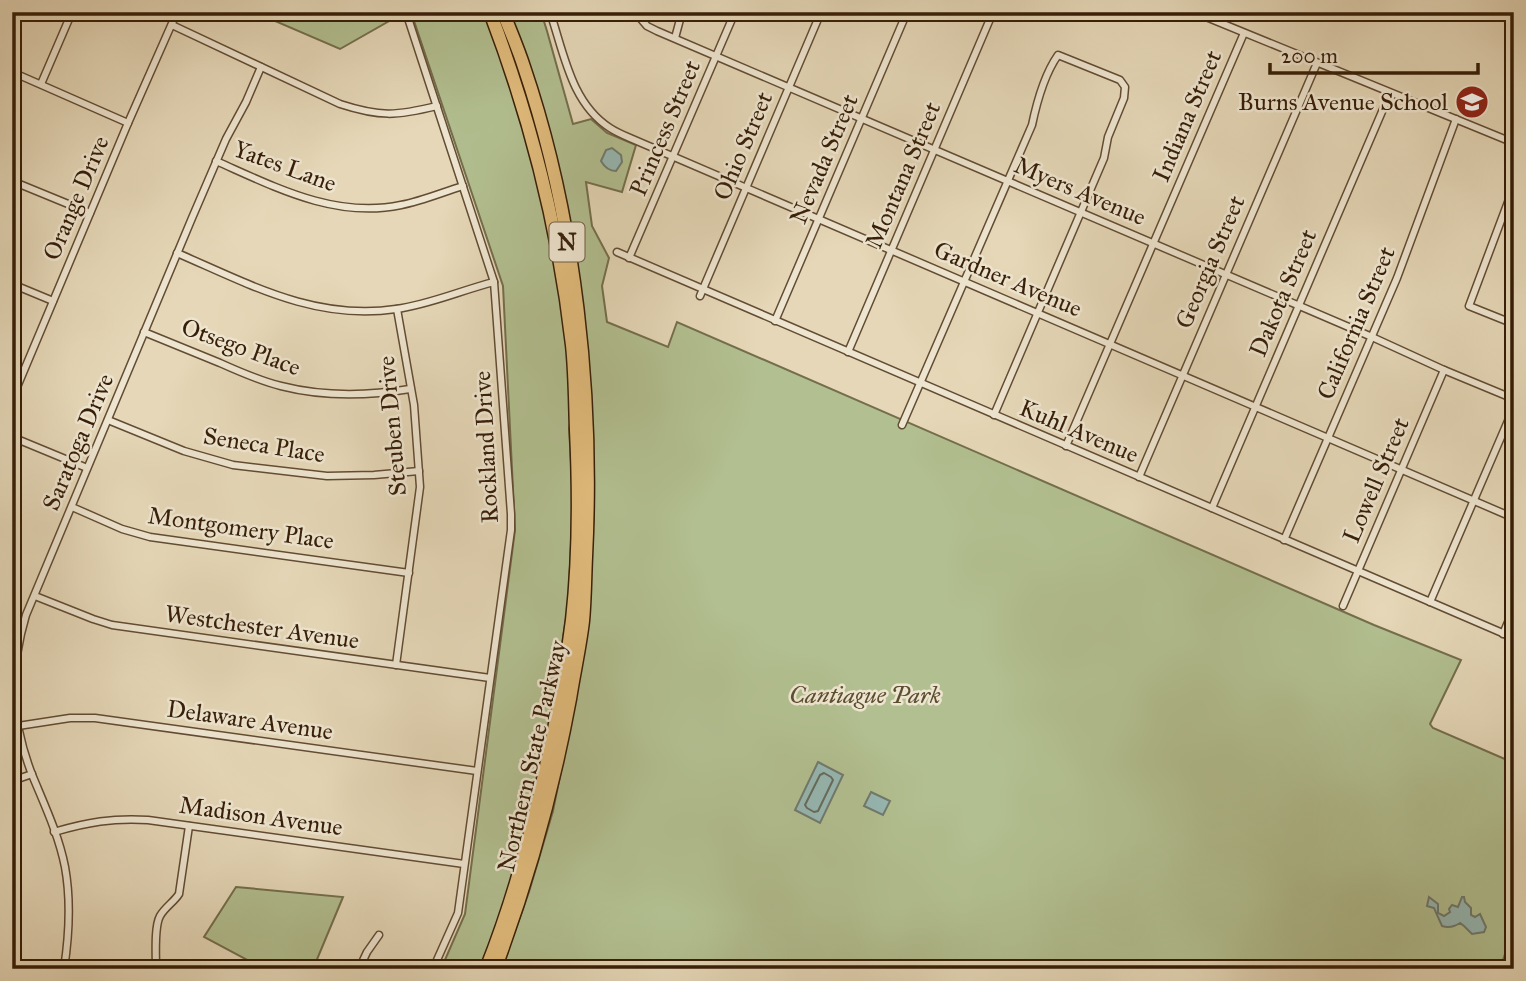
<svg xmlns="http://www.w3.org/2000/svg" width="1526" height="981" viewBox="0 0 1526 981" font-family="'IM FELL Great Primer',serif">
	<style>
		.green { fill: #b2bf90; stroke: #746e4c; stroke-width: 2 }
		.water { fill: #96b8b3; stroke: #707a6e; stroke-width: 2 }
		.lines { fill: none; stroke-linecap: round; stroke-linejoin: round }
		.shore { stroke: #666b5d; stroke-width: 2 }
		.street-casing { stroke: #624c33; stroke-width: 9 }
		.secondary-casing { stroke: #361e07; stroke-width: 11 }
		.highway-casing { stroke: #361e07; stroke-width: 15 }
		.street { stroke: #eee5d0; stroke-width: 6 }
		.secondary { stroke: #eee5d0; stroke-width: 9 }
		.highway { stroke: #e2bc7c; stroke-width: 12 }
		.labels { text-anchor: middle; stroke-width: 5; stroke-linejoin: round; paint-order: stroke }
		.shield { fill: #eee5d0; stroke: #6d5a43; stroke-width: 2 }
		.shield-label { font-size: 23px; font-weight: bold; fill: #361e07 }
		.poi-label { font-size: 24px; fill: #361e07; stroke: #eee5d0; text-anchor: end }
		.street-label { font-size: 24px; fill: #361e07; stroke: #eee5d0 }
		.park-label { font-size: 24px; font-style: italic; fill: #5b4e30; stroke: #eee5d0 }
	</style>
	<rect width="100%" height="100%" fill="#e5d7b7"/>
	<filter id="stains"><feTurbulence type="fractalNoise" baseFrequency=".00286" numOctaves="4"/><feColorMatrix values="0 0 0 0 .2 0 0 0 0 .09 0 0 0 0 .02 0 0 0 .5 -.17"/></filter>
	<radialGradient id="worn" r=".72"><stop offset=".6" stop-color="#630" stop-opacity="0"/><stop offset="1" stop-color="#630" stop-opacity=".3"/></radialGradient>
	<g class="green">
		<path d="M254 12H405L340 49Z"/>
		<path d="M411 12H487L537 173 559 290 568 360 571 419 569 428 572 480 594 488 592 439 564 207 509 12H541L547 31 573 124 591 119 607 133 636 145 622 192 586 182 592 226 609 258 602 286 607 322 668 347 677 322 1374 625 1461 660 1430 724 1433 728 1514 763V927L1500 969H919L901 960 896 969H501L529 892 553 811 576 697 586 618 594 515 573 506 568 605 551 718 527 829 504 904 480 969H441L465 914 515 530 503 286Z"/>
		<path d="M236 887 343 897 313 969H264L204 937Z"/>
	</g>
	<g class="water">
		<path d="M612 148 621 155 622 162 616 171C609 171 605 168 601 161L606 150Z"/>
		<path d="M818 762 843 775 820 823 795 810Z"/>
		<path d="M871 792 890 801 883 815 864 806Z"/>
		<path d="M1429 897 1438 904V913L1444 916 1450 912 1449 909 1452 905 1458 907 1462 897H1464L1465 902 1471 908V915L1475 917 1480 914 1486 927 1484 932 1472 934 1464 926 1460 923C1454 927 1448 928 1442 926L1434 908 1427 906Z"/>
	</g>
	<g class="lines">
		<path class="shore" d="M824 773 831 777 833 780 818 811 814 812 807 808 805 805 820 775Z"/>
		<defs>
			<g id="street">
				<path d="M406 12 494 282 511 514V530L458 913 433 969"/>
				<path d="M550 12C564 53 571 103 610 128 616 132 623 135 630 138L1514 518"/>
				<path d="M635 12 647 26 657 31 1372 337 1444 370 1514 399"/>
				<path d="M1194 12 1514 143"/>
				<path d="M172 25 340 104C380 117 396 116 437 106"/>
				<path d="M675 38 682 12"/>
				<path d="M12 72 128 123"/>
				<path d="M41 84 72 12"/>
				<path d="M216 161C275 187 335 219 401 205 422 201 443 192 463 186"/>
				<path d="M12 181 90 213"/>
				<path d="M1514 186 1469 306 1514 324"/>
				<path d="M617 252 1514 638"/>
				<path d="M177 253C249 284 315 321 396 309 428 305 462 290 494 282"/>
				<path d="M629 258 735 12"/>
				<path d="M12 284 53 301"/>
				<path d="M700 296 821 12"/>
				<path d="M775 321 907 12"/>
				<path d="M144 332C169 342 195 353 220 363 240 372 260 381 281 386 324 397 367 396 410 389"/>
				<path d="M848 352 993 12"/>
				<path d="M12 399 128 123 177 12"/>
				<path d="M108 420 184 451 233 465 327 476 374 475 419 471"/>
				<path d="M902 425 1032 125C1037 101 1044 75 1058 55L1120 80 1125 87 1124 98 1108 137 1104 158 994 415"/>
				<path d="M12 437 87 468"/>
				<path d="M1066 446 1244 33"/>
				<path d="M1139 477 1317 63"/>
				<path d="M72 507 122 529 150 537 409 573"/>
				<path d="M1212 508 1390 93"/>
				<path d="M1284 540 1397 278 1456 119"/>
				<path d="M35 596 93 619 112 625 490 678"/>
				<path d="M1430 602 1514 407"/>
				<path d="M1343 606 1444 370"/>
				<path d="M1503 634 1514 608"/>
				<path d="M396 665 420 487 414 405 397 309"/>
				<path d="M18 726 70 718H95L477 771"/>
				<path d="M12 781 32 774"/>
				<path d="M54 832C88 822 112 818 148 820L464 864"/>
				<path d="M64 969C69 936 71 900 65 867 59 836 45 806 33 777 11 722 9 672 26 615L192 218 226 139 246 102 261 67"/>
				<path d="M156 969C156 955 154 927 160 916 165 907 174 902 179 894L189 826"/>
				<path d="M359 969 367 952 379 935"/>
			</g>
			<path id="secondary" d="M1512 969 1514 963"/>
			<g id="highway">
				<path d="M486 969C512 904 531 835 546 766 557 718 566 669 572 620 579 558 579 493 576 430 575 402 575 373 572 345 559 231 531 120 490 12"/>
				<path d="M495 969C528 881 553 791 570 699 574 673 580 647 583 621 585 600 585 578 586 557 594 396 576 220 524 67 518 48 510 30 503 12"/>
			</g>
		</defs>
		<use href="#street" class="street-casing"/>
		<use href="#secondary" class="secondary-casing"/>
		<use href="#highway" class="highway-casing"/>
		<use href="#street" class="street"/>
		<use href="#secondary" class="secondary"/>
		<use href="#highway" class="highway"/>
	</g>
	<defs>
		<symbol id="school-disc" viewBox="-11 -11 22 22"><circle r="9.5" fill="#8f2418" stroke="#eee5d0"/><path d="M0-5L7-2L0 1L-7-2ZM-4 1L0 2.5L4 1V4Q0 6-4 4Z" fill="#fff"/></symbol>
	</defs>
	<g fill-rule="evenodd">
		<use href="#school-disc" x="1453" y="83" width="38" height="38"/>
	</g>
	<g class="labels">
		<rect class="shield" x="549.5" y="222.5" width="35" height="39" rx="5"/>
		<g class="shield-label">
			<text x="567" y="250">N</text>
		</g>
		<g class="poi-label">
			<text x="1448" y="110">Burns Avenue School</text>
		</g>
		<g class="street-label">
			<text transform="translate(1187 116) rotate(-67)" y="8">Indiana Street</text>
			<text transform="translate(665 128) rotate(-67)" y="8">Princess Street</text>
			<text transform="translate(743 146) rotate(-67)" y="8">Ohio Street</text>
			<text transform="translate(824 159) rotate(-67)" y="8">Nevada Street</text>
			<text transform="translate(285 166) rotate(20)" y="8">Yates Lane</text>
			<text transform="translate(903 175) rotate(-67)" y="8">Montana Street</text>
			<text transform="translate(1080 191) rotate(23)" y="8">Myers Avenue</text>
			<text transform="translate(76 198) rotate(-67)" y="8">Orange Drive</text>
			<text transform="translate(1210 262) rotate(-67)" y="8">Georgia Street</text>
			<text transform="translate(1008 279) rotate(23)" y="8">Gardner Avenue</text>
			<text transform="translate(1283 293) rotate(-67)" y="8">Dakota Street</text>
			<text transform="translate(1356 323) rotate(-67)" y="8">California Street</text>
			<text transform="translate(241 347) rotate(20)" y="8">Otsego Place</text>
			<text transform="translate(392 426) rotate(-95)" y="8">Steuben Drive</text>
			<text transform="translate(1079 431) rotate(23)" y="8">Kuhl Avenue</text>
			<text transform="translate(78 442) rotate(-67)" y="8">Saratoga Drive</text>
			<text transform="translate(264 445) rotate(9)" y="8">Seneca Place</text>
			<text transform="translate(486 447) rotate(-93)" y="8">Rockland Drive</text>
			<text transform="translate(1376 480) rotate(-67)" y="8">Lowell Street</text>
			<text transform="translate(241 528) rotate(8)" y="8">Montgomery Place</text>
			<text transform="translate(262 627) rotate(8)" y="8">Westchester Avenue</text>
			<text transform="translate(250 720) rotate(8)" y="8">Delaware Avenue</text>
			<text transform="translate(532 756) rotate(-77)" y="8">Northern State Parkway</text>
			<text transform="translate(261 816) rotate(8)" y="8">Madison Avenue</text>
		</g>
		<g class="park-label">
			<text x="865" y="703">Cantiague Park</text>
		</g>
	</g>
	<rect width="1526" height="981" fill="none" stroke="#e5d7b7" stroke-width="42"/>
	<rect x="14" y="14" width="1498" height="953" fill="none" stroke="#361e07" stroke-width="3.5"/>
	<rect x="21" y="21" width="1484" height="939" fill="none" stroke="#361e07" stroke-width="2"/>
	<path d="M1270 63v10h208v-10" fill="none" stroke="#361e07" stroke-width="3.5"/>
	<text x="1281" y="63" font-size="21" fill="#361e07" stroke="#eee5d0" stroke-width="5" paint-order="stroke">200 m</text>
	<rect width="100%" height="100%" filter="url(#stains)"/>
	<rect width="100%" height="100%" fill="url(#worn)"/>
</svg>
